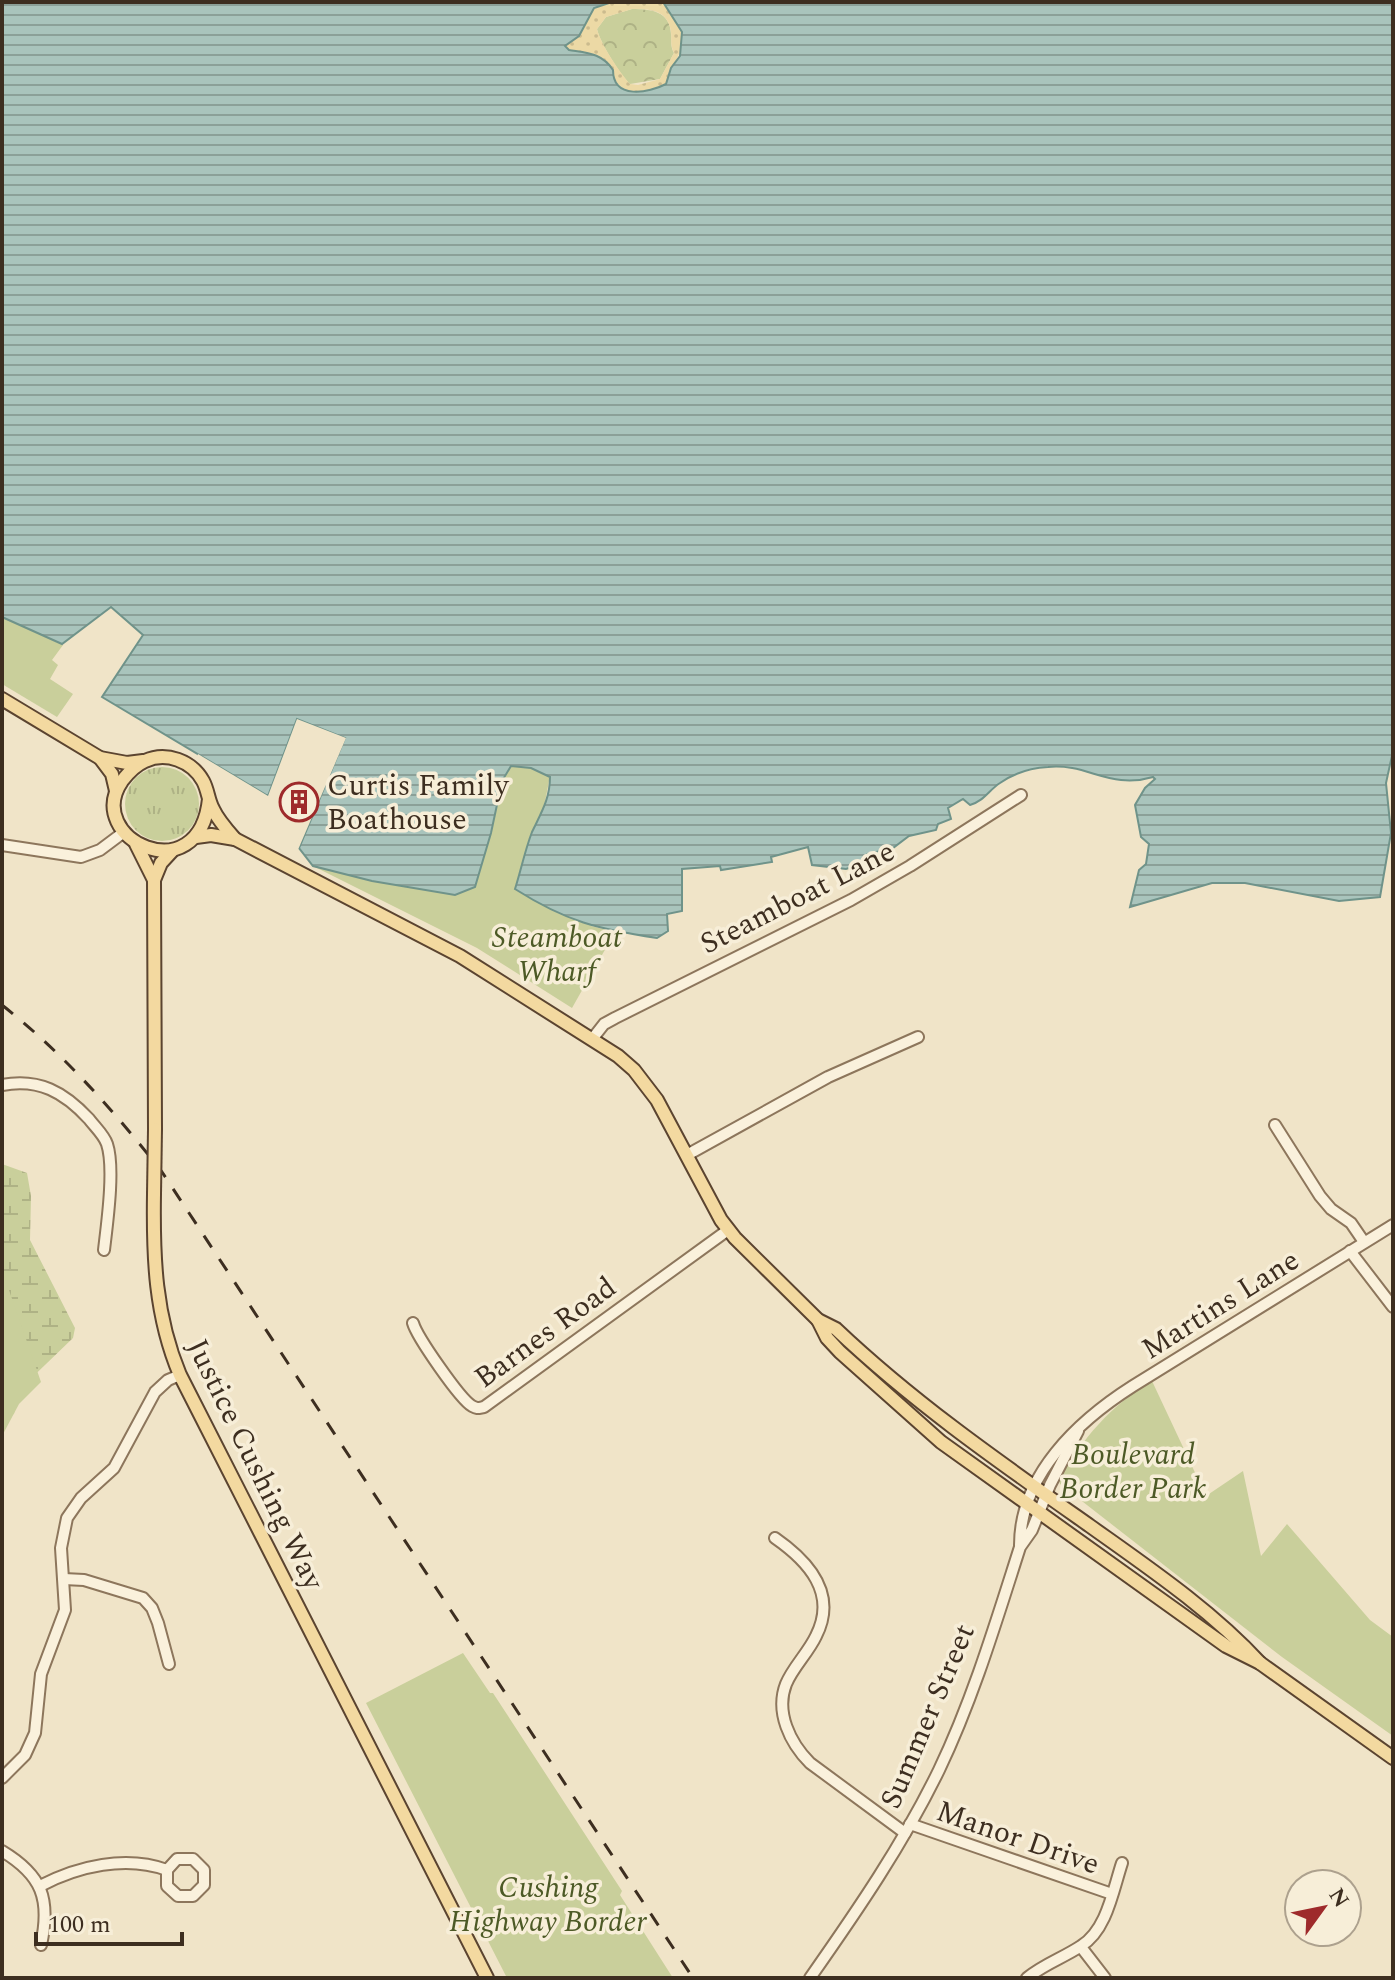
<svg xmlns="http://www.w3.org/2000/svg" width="1395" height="1980" viewBox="0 0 1395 1980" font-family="Spectral,serif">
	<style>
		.grass { fill: url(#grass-tufts) }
		.forest { fill: url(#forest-crowns) }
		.wetland { fill: url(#wetland-marsh) }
		.sand { fill: url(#sand-dots); fill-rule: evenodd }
		.green { fill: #c9cf9b }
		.water { fill: url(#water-rules); stroke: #6f938a; stroke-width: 2 }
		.pier { fill: #f0e4c8 }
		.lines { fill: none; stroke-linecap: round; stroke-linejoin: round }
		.minor-casing { stroke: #8d765c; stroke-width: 14 }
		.major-casing { stroke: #5b4430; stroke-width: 16 }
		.minor { stroke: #faf1dc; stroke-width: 10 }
		.major { stroke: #f3d9a0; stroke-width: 12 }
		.rail { stroke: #3d2e20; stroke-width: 3; stroke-dasharray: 14 14; stroke-linecap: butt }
		.major-bridge-casing { stroke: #5b4430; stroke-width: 16; stroke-linecap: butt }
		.major-bridge { stroke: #f3d9a0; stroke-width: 12 }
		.labels { text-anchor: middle; stroke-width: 7; stroke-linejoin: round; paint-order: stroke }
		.poi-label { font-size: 30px; fill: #3d2e20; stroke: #f7eed8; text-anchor: start }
		.street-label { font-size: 30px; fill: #3d2e20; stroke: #f7eed8 }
		.park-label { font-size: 30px; font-style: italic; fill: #4d5a26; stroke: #f7eed8 }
	</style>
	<defs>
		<pattern id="grass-tufts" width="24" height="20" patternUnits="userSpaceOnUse" patternTransform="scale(2)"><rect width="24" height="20" fill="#c9cf9b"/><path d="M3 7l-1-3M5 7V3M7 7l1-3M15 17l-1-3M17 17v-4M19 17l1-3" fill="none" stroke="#aeb285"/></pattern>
		<pattern id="forest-crowns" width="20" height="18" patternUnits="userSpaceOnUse" patternTransform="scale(2)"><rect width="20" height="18" fill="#c9cf9b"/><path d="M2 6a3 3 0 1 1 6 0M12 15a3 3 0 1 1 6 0" fill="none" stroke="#aeb285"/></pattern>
		<pattern id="wetland-marsh" width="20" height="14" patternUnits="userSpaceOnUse" patternTransform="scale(2)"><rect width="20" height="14" fill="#c9cf9b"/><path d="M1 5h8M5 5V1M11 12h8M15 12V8" fill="none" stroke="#aeb285"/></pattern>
		<pattern id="sand-dots" width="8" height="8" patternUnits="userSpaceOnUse" patternTransform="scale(2)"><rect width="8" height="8" fill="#ecd9a5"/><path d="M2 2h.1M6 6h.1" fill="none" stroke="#cbbb8e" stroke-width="1.8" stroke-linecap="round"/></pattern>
		<pattern id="water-rules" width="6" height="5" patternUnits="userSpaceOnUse" patternTransform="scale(2)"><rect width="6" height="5" fill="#a9c4bc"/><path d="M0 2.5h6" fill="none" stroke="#8ba098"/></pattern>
	</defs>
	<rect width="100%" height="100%" fill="#f0e4c8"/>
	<circle class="grass" cx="162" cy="804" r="37"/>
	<path class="forest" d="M632 9C651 9 670 11 671 34 672 42 670 46 674 53L660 79 630 84C620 74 600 43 597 29L606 17Z"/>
	<path class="wetland" d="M2 1164 27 1173 31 1196 30 1240 75 1328 73 1338 18 1391 14 1414 2 1417Z"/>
	<path class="sand" d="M612 2H663C682 28 690 36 673 66 670 71 669 78 666 84 648 94 626 99 614 78 611 73 610 65 606 61 596 51 581 52 568 50L565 46 579 36 594 8ZM632 9C648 9 665 9 670 27 673 37 669 43 674 53L660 79 638 85 630 84C620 73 600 43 597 29L606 17Z"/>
	<g class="green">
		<path d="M2 617 63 645 52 660 58 665 50 679 73 694 57 717 2 684Z"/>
		<path d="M511 766 531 768 550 776 543 812 591 926 615 932 572 1008 477 948 313 866 372 881 455 895 475 887 491 833 502 781Z"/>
		<path d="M2 1270 41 1382 19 1404 2 1436Z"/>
		<path d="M1152 1381 1206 1496 1243 1471 1261 1556 1287 1524 1370 1620 1393 1637V1736L1282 1657 1060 1484 1059 1480C1083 1438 1110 1406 1152 1381Z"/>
		<path d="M463 1653 490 1693H493L622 1891 620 1895 673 1978H507L366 1703Z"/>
	</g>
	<path class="water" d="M2 2H612L594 8 579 36 565 46 569 50C587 53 602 53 613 70 613 100 649 93 666 84L671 68 680 56 682 32 663 2H1393V751L1386 783 1391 833 1380 897 1339 901 1245 883H1212L1130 907 1139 870 1146 864 1149 844 1141 837 1135 805 1145 788 1155 779 1153 777C1110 790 1088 763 1048 767 1032 768 1014 773 1000 783 989 790 984 801 970 805L963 799 948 808 951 819 938 824 936 830 909 836 893 848 867 854 864 863 846 869 812 865 808 847 771 857 772 862 721 870 720 866 682 869V911L667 914 668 931 657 938C598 929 567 922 515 889 521 870 525 850 532 832 541 813 550 799 550 777L531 768 511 766 502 781 491 833 475 887 455 895 372 881 313 866 299 848 345 738 297 719 268 796 102 697 143 635 111 607 62 644 2 617Z"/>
	<path class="pier" d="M297 719 346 738 297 852 295 847 340 740 299 724 268 800 197 757 198 754 268 796Z"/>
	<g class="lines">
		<defs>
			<g id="minor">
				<path d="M2 845 81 857 100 850 124 832"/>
				<path d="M593 1038 604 1024 615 1018 851 900 910 866 1021 795"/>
				<path d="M2 1085C39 1078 64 1092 89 1119 95 1127 104 1135 107 1144 115 1168 107 1224 104 1250"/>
				<path d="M1275 1125 1320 1196 1331 1209 1351 1223 1364 1242"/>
				<path d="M687 1155 828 1077 918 1037"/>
				<path d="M1350 1251 1393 1307"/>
				<path d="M413 1323C417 1337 460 1399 472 1406 478 1409 478 1408 484 1407L728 1230"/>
				<path d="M775 1538C808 1561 838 1593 816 1636 808 1653 793 1667 786 1684 775 1712 790 1743 810 1763L905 1833"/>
				<path d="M1020 1545C1020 1475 1078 1421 1133 1386L1393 1225"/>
				<path d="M64 1579 84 1580 143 1598 152 1608 158 1623 169 1664"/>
				<path d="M2 1778 25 1755 35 1733 41 1674 65 1610 61 1548 67 1518 81 1498 114 1468 155 1392 168 1380 180 1375"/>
				<path d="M910 1824 1112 1894"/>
				<path d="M2 1851C42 1875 51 1899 41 1945"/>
				<path d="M40 1886C78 1866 126 1855 167 1870V1886L178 1896H193L204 1885V1870L193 1859H177L167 1870"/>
				<path d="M1081 1947 1105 1978"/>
				<path d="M810 1978C857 1911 903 1844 939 1770 973 1699 996 1622 1020 1547L1032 1530 1050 1485 1078 1431"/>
				<path d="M1027 1978C1044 1964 1063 1958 1081 1946 1107 1930 1113 1890 1122 1863"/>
			</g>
			<g id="major">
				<path d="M2 699 100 758 127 763 143 761"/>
				<path d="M100 758 112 774 116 791"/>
				<path d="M209 799C199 894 82 839 122 781 128 773 136 765 145 761 166 751 192 761 203 781 208 790 208 800 213 809 218 820 227 830 235 839"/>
				<path d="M196 837 211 835 235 839 460 956 618 1056 634 1070 657 1100 721 1220 735 1238 818 1320 836 1329C914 1403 1002 1464 1090 1526 1149 1568 1211 1610 1260 1663"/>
				<path d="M136 844 154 880"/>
				<path d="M155 1129 154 880 161 863 173 850"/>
				<path d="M154 1194C153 1257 155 1316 180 1375L487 1978"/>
				<path d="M818 1320 827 1338 840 1352 941 1442 1226 1646 1260 1663 1393 1758"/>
			</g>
		</defs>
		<use href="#minor" class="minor-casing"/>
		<use href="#major" class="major-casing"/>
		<use href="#minor" class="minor"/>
		<use href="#major" class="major"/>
		<path class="rail" d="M2 1005C63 1053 114 1111 162 1172L693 1978"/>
		<defs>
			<path id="major-bridge" d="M154 1194 155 1129"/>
		</defs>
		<use href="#major-bridge" class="major-bridge-casing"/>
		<use href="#major-bridge" class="major-bridge"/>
	</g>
	<defs>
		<symbol id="building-ring" viewBox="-11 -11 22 22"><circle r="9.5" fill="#f7eed8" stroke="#9e2a2b" stroke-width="1.5"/><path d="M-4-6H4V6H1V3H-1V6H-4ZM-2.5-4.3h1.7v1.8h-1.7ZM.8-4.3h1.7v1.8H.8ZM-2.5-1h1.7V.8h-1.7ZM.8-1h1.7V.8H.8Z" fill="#9e2a2b"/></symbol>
	</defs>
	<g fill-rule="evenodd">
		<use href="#building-ring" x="277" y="780" width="44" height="44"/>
	</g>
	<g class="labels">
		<g class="poi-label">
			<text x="327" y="795">Curtis Family<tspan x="327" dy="34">Boathouse</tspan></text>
		</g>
		<g class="street-label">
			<text transform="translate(797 897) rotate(-27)" y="10">Steamboat Lane</text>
			<text transform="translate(1220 1304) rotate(-32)" y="10">Martins Lane</text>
			<text transform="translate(545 1332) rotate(-36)" y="10">Barnes Road</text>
			<text transform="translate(256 1464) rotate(64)" y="10">Justice Cushing Way</text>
			<text transform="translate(927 1716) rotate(-67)" y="10">Summer Street</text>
			<text transform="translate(1018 1837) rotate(19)" y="10">Manor Drive</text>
		</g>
		<g class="park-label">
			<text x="557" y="947">Steamboat<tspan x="557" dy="34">Wharf</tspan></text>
			<text x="1133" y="1464">Boulevard<tspan x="1133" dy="34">Border Park</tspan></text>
			<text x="548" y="1897">Cushing<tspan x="548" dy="34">Highway Border</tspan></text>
		</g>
	</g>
	<rect width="1395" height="1980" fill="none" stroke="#3d2e20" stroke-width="8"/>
	<g transform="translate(1323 1908) rotate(57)"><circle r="38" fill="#f7eed8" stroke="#ada18e" stroke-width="2"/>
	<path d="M0-6L14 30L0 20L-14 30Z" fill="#9e2a2b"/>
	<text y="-12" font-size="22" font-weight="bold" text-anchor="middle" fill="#3d2e20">N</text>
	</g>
	<path d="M36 1932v12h146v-12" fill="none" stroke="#3d2e20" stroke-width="4"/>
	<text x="48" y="1932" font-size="24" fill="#3d2e20" stroke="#f7eed8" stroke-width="6" paint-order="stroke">100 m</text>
</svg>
